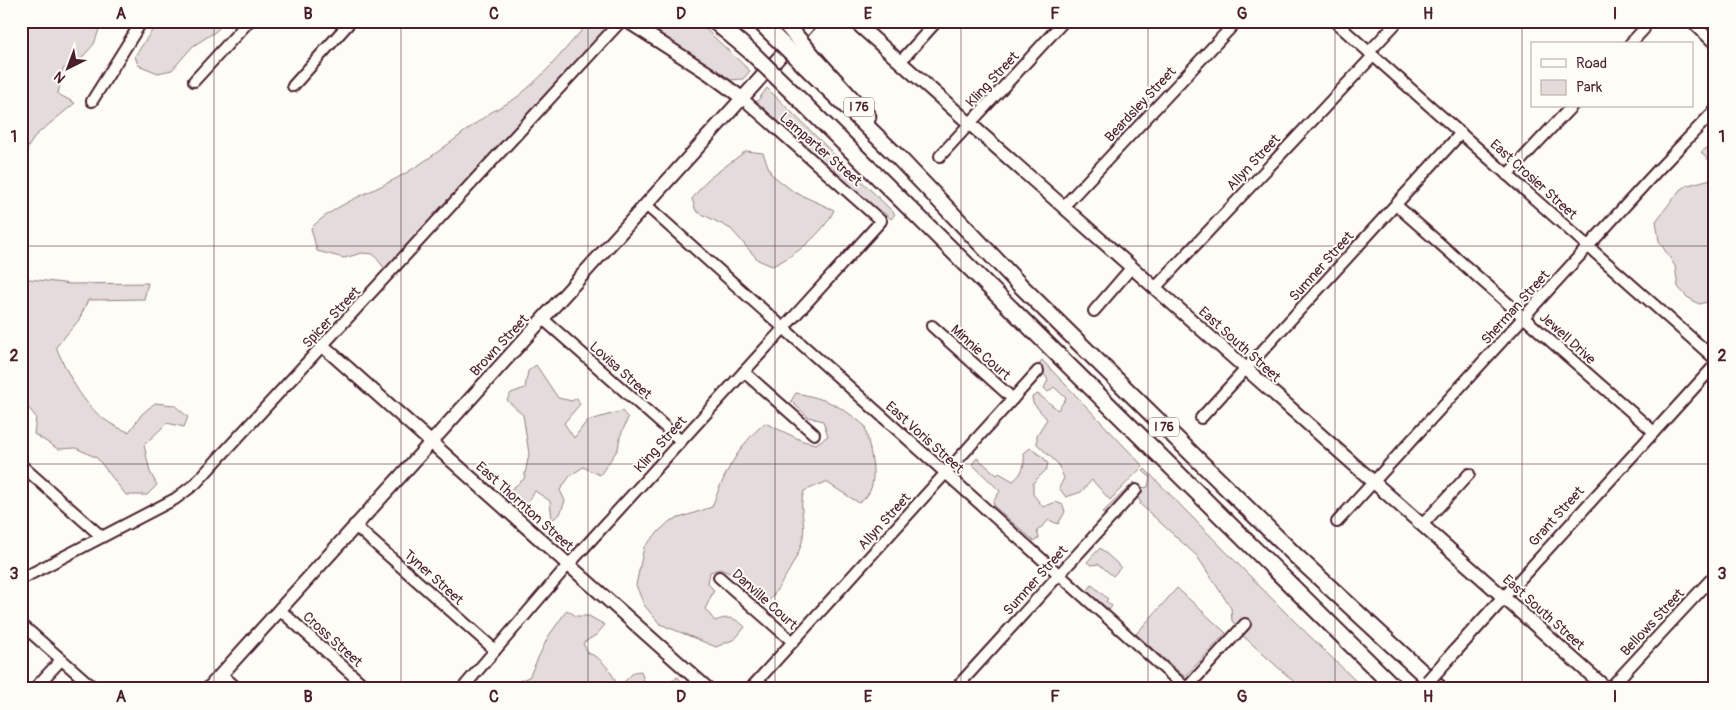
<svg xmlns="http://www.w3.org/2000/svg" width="1736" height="710" viewBox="0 0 1736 710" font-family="Pangolin,sans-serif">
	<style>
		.green { fill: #e3dcda; stroke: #967e82 }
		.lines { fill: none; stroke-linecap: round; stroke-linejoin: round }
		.minor-casing { stroke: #4a1f2b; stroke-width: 14 }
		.major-casing { stroke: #4a1f2b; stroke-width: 16 }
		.highway-casing { stroke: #4a1f2b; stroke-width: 19 }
		.minor { stroke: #fdfcf7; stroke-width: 10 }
		.major { stroke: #fdfcf7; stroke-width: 12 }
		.highway { stroke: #fdfcf7; stroke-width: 15 }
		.major-bridge-casing { stroke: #4a1f2b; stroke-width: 16; stroke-linecap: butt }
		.highway-bridge-casing { stroke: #4a1f2b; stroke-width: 19; stroke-linecap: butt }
		.major-bridge { stroke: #fdfcf7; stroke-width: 12 }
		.highway-bridge { stroke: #fdfcf7; stroke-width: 15 }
		.grid { fill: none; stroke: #4a1f2b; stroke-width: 1; stroke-opacity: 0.55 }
		.labels { text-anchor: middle; stroke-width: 4; stroke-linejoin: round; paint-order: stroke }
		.shield { fill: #fdfcf7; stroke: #806168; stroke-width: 1 }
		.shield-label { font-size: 12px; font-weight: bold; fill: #4a1f2b }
		.street-label { font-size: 14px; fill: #4a1f2b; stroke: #fdfcf7 }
		.neatline { fill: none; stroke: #4a1f2b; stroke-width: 2 }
		.grid-label { font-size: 16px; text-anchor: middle; font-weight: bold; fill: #4a1f2b }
	</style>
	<rect width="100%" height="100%" fill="#fdfcf7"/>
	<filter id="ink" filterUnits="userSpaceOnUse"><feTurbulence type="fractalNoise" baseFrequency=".02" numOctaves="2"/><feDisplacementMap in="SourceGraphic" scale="10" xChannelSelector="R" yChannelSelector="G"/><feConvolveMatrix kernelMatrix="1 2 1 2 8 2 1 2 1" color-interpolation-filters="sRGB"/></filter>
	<g filter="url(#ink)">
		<g class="green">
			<path d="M21 21H102L94 44 78 62 63 69 58 94 75 103 36 135 28 147 21 174Z"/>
			<path d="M170 21H226L215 32 193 46 172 70 158 73 138 65 135 56 153 29 163 28Z"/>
			<path d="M590 21H599L608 27 386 270 373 254 362 253 344 258 317 251 311 228C339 201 374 192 406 173 436 155 462 133 490 113 501 106 512 102 522 93 547 73 568 45 590 21Z"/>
			<path d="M637 21H697L750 71 743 79 730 80 662 35 661 37Z"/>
			<path d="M767 88 895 214 891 219 883 212 878 213 758 106 756 103Z"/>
			<path d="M1710 146 1715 147V167L1701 152Z"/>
			<path d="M746 151 763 153 771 174 794 192 834 210C824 233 795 256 772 266L758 260 731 229 696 211 692 199 707 180Z"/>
			<path d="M1715 178V300L1699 304 1687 297 1678 287 1675 266 1659 241 1656 221 1679 191 1688 185Z"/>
			<path d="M21 278 71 284 148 283 144 299 88 300 79 320 56 347C72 383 89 419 129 432L142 414 155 403 174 405 188 417 184 427 167 423 144 445 150 472 157 485 147 495H126L97 458 76 448 58 449 34 434 36 417 21 399Z"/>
			<path d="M1042 360 1143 466 1110 500 1092 480 1081 492 1066 497 1059 488 1064 478 1058 464 1037 444V435L1047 419 1033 403 1032 397 1038 394 1058 410 1066 398 1054 387 1048 392 1044 388 1048 380 1038 365Z"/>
			<path d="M536 365 558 398 572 401 577 398 580 404 564 423 574 438 587 421 622 411 628 418 620 437 618 449 600 475 583 467 570 476 560 490 565 501 560 514 552 520 550 501 535 491 523 508 509 491 524 479 529 454 523 415 507 400 511 393 525 388 528 371Z"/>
			<path d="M796 393C827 399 840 405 865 426 869 450 884 488 859 503L826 482 804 491C798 509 806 521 803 537 801 555 777 591 765 606L734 575 720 569 710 572 708 584 714 590 705 609 715 621C728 616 735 617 745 627L735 639 716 647 660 624 644 605 636 585 644 547 660 530 670 521 712 507C723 476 739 444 765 423L803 441 816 444 828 436 823 421 808 417 791 401Z"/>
			<path d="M1030 448 1044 458 1048 464 1046 470 1033 483V494L1043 507 1056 502 1063 505 1065 512 1058 524 1049 520 1037 531 1039 538 1034 541 995 507 993 502 1000 491 972 464 977 458 997 475 999 473 1013 481C1023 474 1025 464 1024 453Z"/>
			<path d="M1145 469 1286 613 1364 689H1302L1242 635 1250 626 1242 620 1237 625 1232 621 1231 608 1197 556 1140 504 1141 502 1137 498 1141 493 1134 485 1106 515 1102 513 1134 482 1140 488 1148 487 1150 477 1143 471Z"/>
			<path d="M1100 548 1121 567 1113 576 1099 564 1091 565 1087 562Z"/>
			<path d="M1092 585 1108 599 1106 601 1112 606 1109 610 1087 591Z"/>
			<path d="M1177 588 1226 633 1185 677 1136 634Z"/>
			<path d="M567 610 576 616H589L605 625 596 635 583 643 588 653C602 657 614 674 618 688L634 672 641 671 644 681 639 689H511L516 682 529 677 548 637Z"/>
			<path d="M678 677 686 689H654Z"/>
		</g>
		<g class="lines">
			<defs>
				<g id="minor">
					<path d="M1334 21 1715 359"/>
					<path d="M1691 21 1715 44"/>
					<path d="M1630 44 1644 29"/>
					<path d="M1369 52 1398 21"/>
					<path d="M900 62 937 21"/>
					<path d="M194 81 249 21"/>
					<path d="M293 86 351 21"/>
					<path d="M92 101 142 21"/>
					<path d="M940 156 1064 21"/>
					<path d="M1507 175 1572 106"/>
					<path d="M646 205 1187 689"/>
					<path d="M1396 205 1654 432"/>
					<path d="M1064 206 1237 21"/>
					<path d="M1155 288 1373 56"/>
					<path d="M1094 311 1132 267"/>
					<path d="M543 319 681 441"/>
					<path d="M932 326 1013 399"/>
					<path d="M744 372 814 434"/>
					<path d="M1201 418 1461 133"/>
					<path d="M21 465 102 537"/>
					<path d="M1337 522 1655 173 1715 110"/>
					<path d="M354 525 495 650"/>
					<path d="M1422 525 1469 474"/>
					<path d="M719 577 793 642"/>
					<path d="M21 579 175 499 195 484 621 21"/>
					<path d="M1504 597 1715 365"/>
					<path d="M280 610 368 689"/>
					<path d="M21 624 95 689"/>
					<path d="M221 674 238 689"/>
					<path d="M34 689 61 660"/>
					<path d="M462 689 562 572 881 221 742 98"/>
					<path d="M750 689 1038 371"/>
					<path d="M955 689 1136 490"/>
					<path d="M1186 689 1245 624"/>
					<path d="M1609 689 1715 575"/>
				</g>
				<g id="major">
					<path d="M627 21 708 73 742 98"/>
					<path d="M854 21 1607 689"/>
					<path d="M323 346 708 689"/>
					<path d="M1455 651 1504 597"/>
					<path d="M208 689 812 21"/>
				</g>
				<g id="highway">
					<path d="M714 21 751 52"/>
					<path d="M759 21 769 31"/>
					<path d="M818 62 868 117"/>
					<path d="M810 71 897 156 1019 284 1298 558 1440 689"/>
					<path d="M792 92 1396 689"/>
				</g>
			</defs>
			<use href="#minor" class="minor-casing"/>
			<use href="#major" class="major-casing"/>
			<use href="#highway" class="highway-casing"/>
			<use href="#minor" class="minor"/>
			<use href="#major" class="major"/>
			<use href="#highway" class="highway"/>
			<defs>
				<path id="major-bridge" d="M1428 681 1455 651"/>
				<g id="highway-bridge">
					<path d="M783 21 818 62"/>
					<path d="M769 31 810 71"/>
					<path d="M751 52 792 92"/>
				</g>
			</defs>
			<use href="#major-bridge" class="major-bridge-casing"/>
			<use href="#highway-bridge" class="highway-bridge-casing"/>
			<use href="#major-bridge" class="major-bridge"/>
			<use href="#highway-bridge" class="highway-bridge"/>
		</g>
	</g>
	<path class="grid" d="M214 21V689M401 21V689M588 21V689M775 21V689M961 21V689M1148 21V689M1335 21V689M1522 21V689M21 246H1715M21 464H1715"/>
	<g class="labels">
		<g class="shield">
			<rect x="844" y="97.5" width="30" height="19" rx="4"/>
			<rect x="1149" y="417.5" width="30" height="19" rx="4"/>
		</g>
		<g class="shield-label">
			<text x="859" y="111">I 76</text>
			<text x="1164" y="431">I 76</text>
		</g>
		<g class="street-label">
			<text transform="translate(992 79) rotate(-47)" y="5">Kling Street</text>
			<text transform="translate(1140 104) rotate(-47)" y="5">Beardsley Street</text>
			<text transform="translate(821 149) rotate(41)" y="5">Lamparter Street</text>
			<text transform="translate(1253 162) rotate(-47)" y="5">Allyn Street</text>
			<text transform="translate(1534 179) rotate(42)" y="5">East Crosier Street</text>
			<text transform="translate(1321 266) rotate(-48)" y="5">Sumner Street</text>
			<text transform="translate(1515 307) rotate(-48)" y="5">Sherman Street</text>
			<text transform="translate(331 317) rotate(-47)" y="5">Spicer Street</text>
			<text transform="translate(1568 338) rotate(42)" y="5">Jewell Drive</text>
			<text transform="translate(1240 344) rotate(42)" y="5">East South Street</text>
			<text transform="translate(499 345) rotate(-47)" y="5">Brown Street</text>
			<text transform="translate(981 352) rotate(42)" y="5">Minnie Court</text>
			<text transform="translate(621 370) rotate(42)" y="5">Lovisa Street</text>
			<text transform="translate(925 437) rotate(42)" y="5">East Voris Street</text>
			<text transform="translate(660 444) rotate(-48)" y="5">Kling Street</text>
			<text transform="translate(525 506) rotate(42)" y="5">East Thornton Street</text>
			<text transform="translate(1556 516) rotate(-48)" y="5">Grant Street</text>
			<text transform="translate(884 521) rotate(-48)" y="5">Allyn Street</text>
			<text transform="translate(434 577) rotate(42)" y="5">Tyner Street</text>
			<text transform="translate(1035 580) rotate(-48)" y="5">Sumner Street</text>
			<text transform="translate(765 599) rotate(42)" y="5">Danville Court</text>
			<text transform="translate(1544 612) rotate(42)" y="5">East South Street</text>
			<text transform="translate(1652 622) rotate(-47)" y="5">Bellows Street</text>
			<text transform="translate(333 639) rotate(42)" y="5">Cross Street</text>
		</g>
	</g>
	<rect width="1736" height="710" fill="none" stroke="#fdfcf7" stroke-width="55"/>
	<rect x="1531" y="42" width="162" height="65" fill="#fdfcf7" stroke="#b5a4a5"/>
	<rect x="1541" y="59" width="25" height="8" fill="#fdfcf7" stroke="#b5a4a5"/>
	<text x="1576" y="68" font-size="15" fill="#4a1f2b">Road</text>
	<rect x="1541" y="80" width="25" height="15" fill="#e3dcda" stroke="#b5a4a5"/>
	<text x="1576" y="92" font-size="15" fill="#4a1f2b">Park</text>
	<g transform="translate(68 68) rotate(222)" stroke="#fdfcf7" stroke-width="4" paint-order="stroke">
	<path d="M0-4L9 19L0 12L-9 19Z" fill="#4a1f2b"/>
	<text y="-8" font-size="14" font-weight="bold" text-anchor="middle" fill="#4a1f2b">N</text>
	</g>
	<rect x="28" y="28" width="1680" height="654" class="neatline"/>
	<g class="grid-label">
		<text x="121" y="19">A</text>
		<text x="308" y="19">B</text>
		<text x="494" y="19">C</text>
		<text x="681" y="19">D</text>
		<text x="868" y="19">E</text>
		<text x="1055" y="19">F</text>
		<text x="1242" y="19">G</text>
		<text x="1428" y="19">H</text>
		<text x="1615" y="19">I</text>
		<text x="14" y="142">1</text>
		<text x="1722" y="142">1</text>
		<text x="14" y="361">2</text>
		<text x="1722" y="361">2</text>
		<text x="14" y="579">3</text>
		<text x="1722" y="579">3</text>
		<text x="121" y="702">A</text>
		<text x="308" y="702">B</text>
		<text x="494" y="702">C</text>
		<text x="681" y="702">D</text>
		<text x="868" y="702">E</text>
		<text x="1055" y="702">F</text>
		<text x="1242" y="702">G</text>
		<text x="1428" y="702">H</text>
		<text x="1615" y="702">I</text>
	</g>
</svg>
